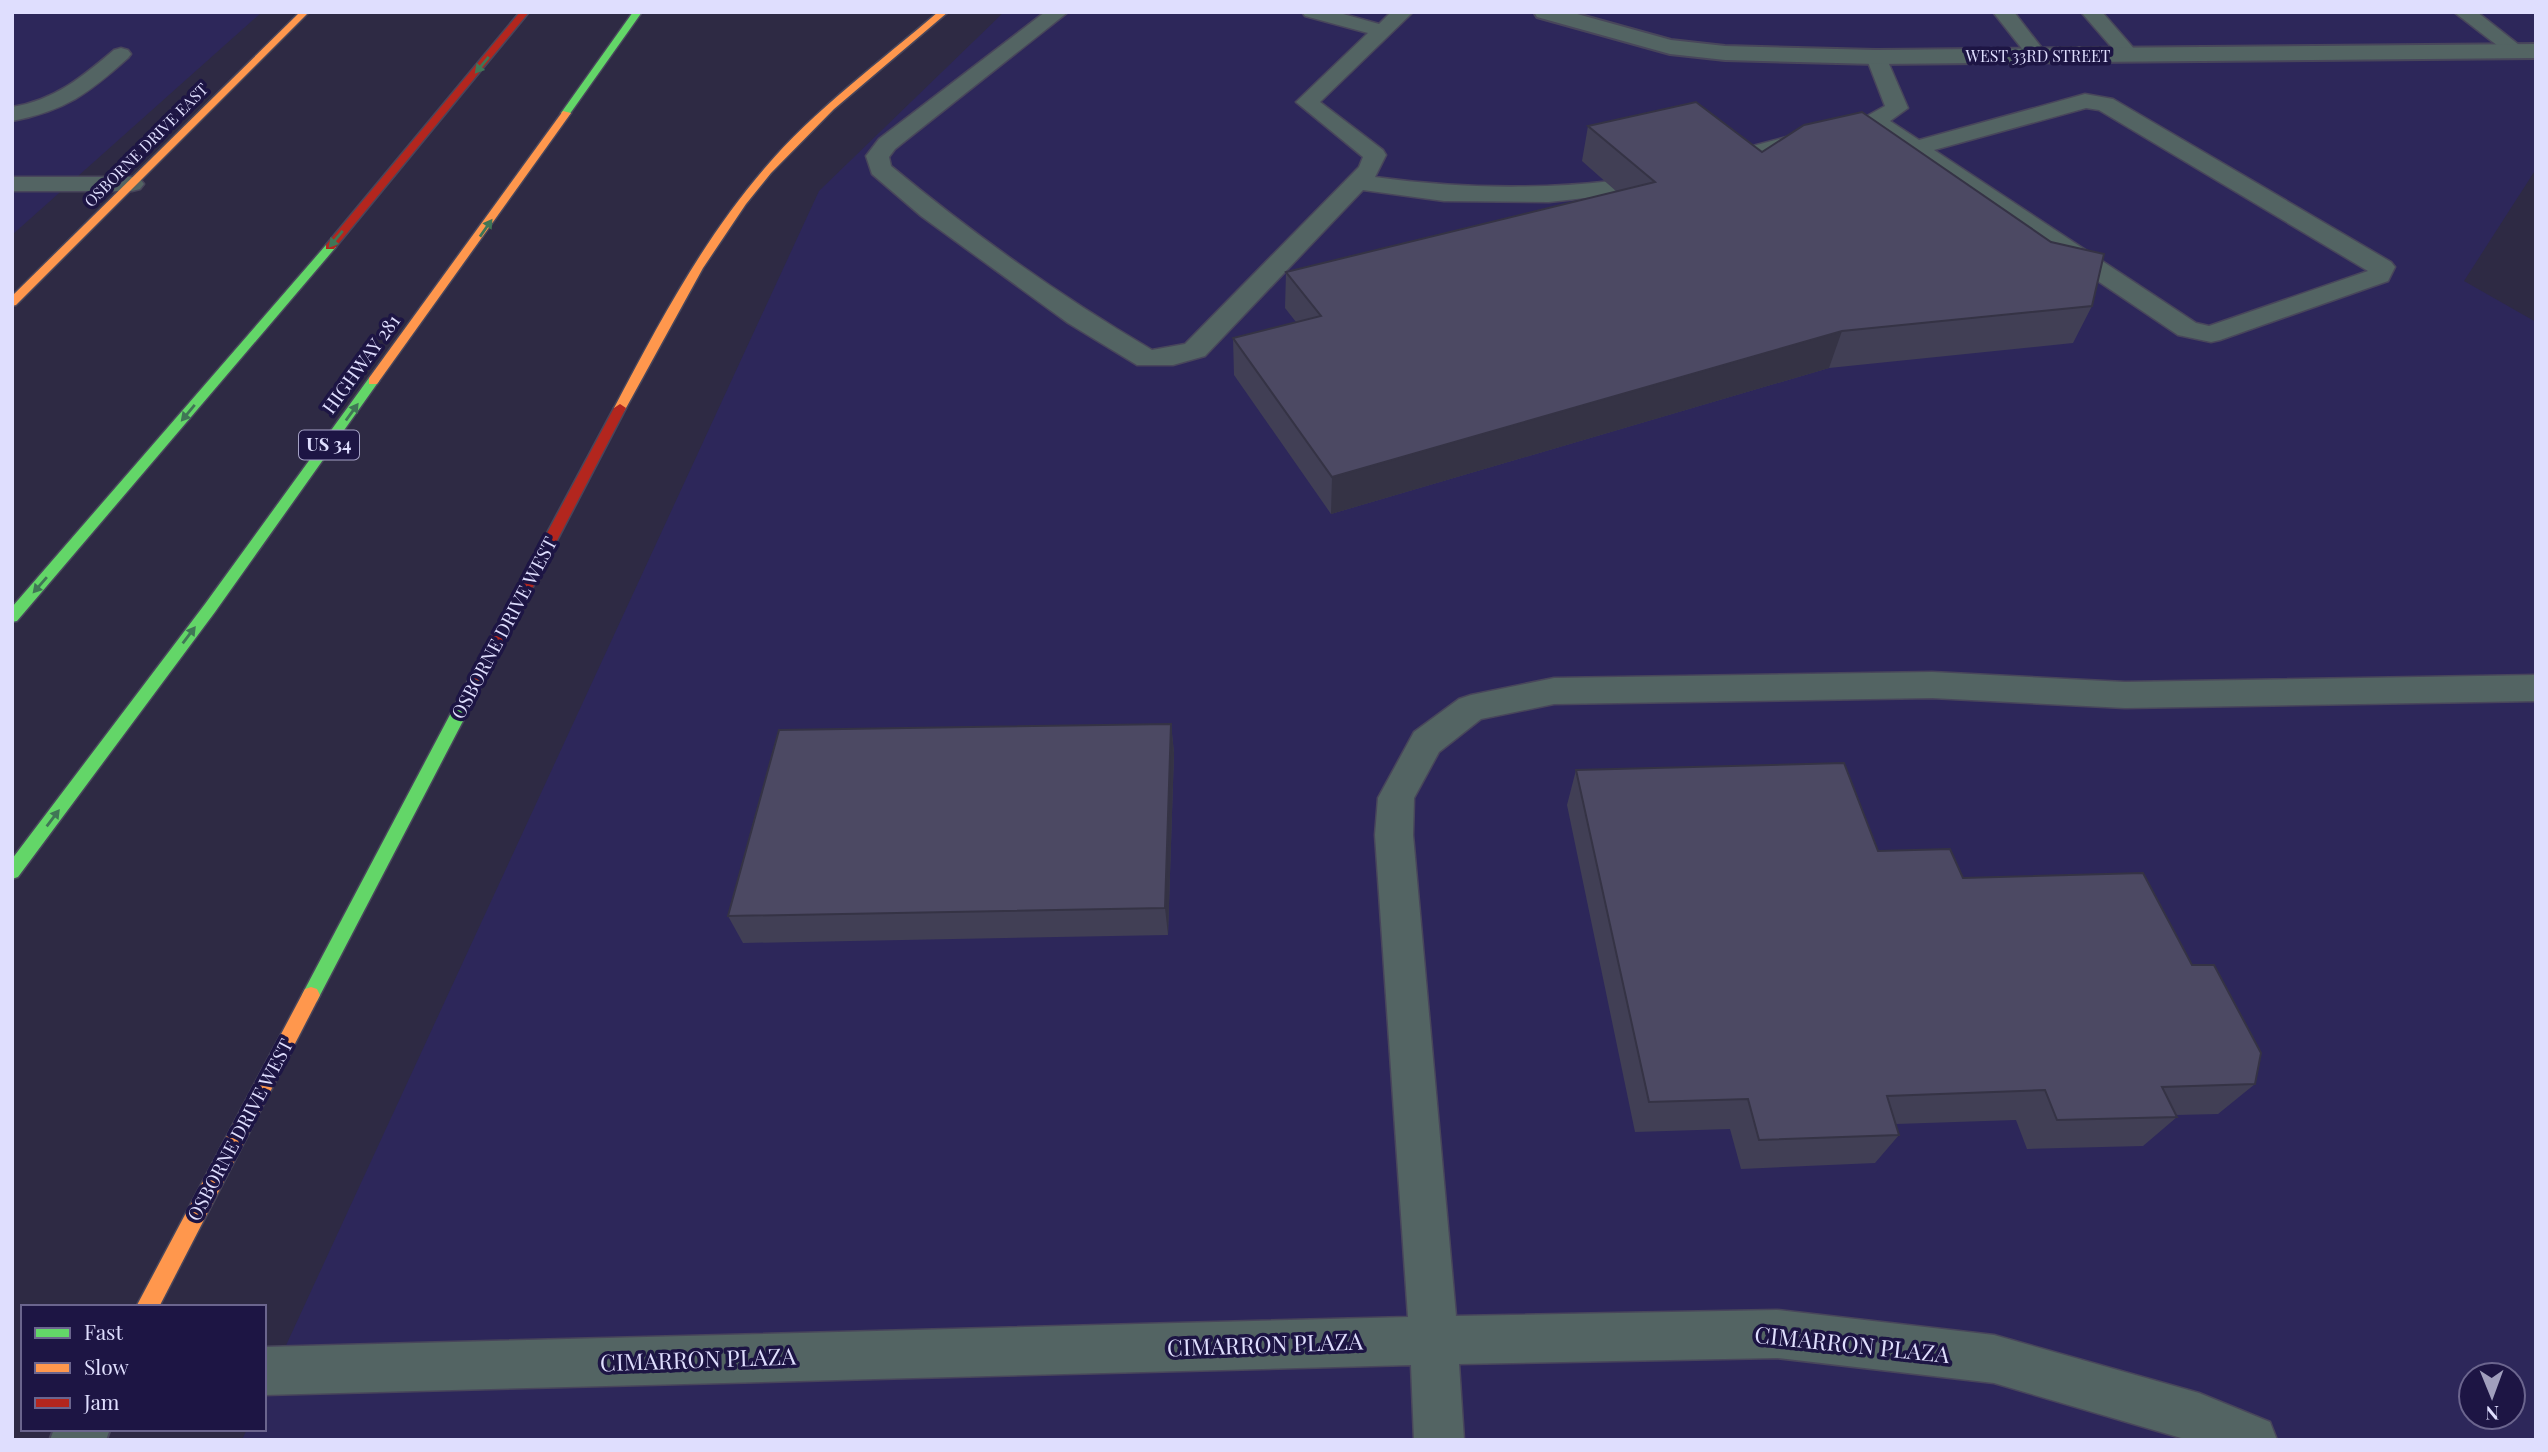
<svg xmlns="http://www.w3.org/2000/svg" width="2548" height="1452" viewBox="0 0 2548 1452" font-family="'Playfair Display',serif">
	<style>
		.built { fill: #2d275a; fill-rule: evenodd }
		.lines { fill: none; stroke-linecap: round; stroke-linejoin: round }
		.lane-casing { stroke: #48465b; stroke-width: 3 }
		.street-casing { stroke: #48465b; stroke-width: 4 }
		.fast-casing { stroke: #48465b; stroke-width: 3 }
		.slow-casing { stroke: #48465b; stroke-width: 3 }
		.jam-casing { stroke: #48465b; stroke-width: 3 }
		.lane { fill: #536463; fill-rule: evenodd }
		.street { fill: #536463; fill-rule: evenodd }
		.fast { fill: #63d668; fill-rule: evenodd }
		.slow { fill: #ff974d; fill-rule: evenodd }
		.jam { fill: #b3261e; fill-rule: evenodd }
		.wall { fill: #413f55 }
		.shaded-wall { fill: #353345 }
		.building { fill: #4c4963; stroke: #353345; stroke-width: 2 }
		.oneway { fill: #407656 }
		.labels { text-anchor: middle; stroke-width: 7; stroke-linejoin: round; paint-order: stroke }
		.far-street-label { font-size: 16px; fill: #dfdefe; stroke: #1d1544 }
		.shield { fill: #1d1544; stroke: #a5a2c6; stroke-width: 2 }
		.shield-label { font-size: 18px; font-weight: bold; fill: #dfdefe }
		.street-label { font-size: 19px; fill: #dfdefe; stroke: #1d1544 }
		.near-street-label { font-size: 23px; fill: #dfdefe; stroke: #1d1544 }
	</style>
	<rect width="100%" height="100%" fill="#2e2a44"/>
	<g class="built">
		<path d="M12 12H262L12 235Z"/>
		<path d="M1004 12H2536V169L2464 281 2536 322V1440H242L247 1429H264V1393L819 191ZM2471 1375H2513V1417H2471Z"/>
	</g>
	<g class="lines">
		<defs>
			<g id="lane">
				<path d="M1045 12H1068L895 149 889 157 891 166C973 234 1060 296 1152 350L1185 344 1359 167 1363 157 1296 102 1368 33 1305 16 1302 12H1336L1379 24 1391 12H1413L1320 102 1383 150 1386 155 1375 177C1455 188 1532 190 1612 181L1620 183 1624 188 1620 193 1612 195 1549 202 1444 201 1363 190 1205 356 1173 365H1137L1068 323 921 216 872 174 866 156 879 139Z"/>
				<path d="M1993 12H2014L2048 56 2045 60H2031Z"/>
				<path d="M2081 12H2102L2136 51 2139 55 2136 59H2122Z"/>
				<path d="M2454 12H2477L2528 52 2518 58 2511 56Z"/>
				<path d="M121 48 128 50 131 54 128 58C89 93 65 111 12 121V107C55 100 82 77 114 50Z"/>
				<path d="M1876 51 1886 57 1908 108 1890 121 1919 140 2085 94 2113 99 2391 262 2395 267 2388 281 2220 340 2211 342 2178 335 1872 129 1719 169 1711 167 1707 162 1711 157 1867 116 1885 106 1866 57ZM2086 108 2099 110 2368 271 2209 326 2196 323 1934 150Z"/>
				<path d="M12 177H132L140 179 144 184 140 189 132 191H12Z"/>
				<path d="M1932 672 2125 682 2536 675V701L2125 708 1932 698 1554 704 1481 719 1439 752 1414 798 1413 835 1456 1316 1777 1310 1994 1335 2199 1393 2270 1422 2277 1440H2188L1994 1383 1777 1358 1459 1364 1464 1440H1414L1411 1365 264 1395V1347L1408 1317 1375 835 1378 798 1414 732 1459 699 1471 695 1554 678Z"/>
			</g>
			<g id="street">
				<path d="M1534 12H1570L1671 40 1725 46 1876 50 2536 44V58L1876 64 1725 60 1670 54 1537 17Z"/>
				<path d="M54 1429H110L106 1440H50Z"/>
			</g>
			<g id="fast">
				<path d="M633 12H642L569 115H563L561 113Z"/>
				<path d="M326 245 336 247 17 621 12 622V607Z"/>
				<path d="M373 377 379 381 215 612 18 877 12 879V859L205 604 369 378Z"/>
				<path d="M479 669 487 675 317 1001 311 1003 305 1001 302 995 305 989 471 675Z"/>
			</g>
			<g id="slow">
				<path d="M300 12H309L16 305 12 306V296Z"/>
				<path d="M938 12H948L834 109 771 173 746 204 703 268 626 408 624 411H616L614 408C658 325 702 241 764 169 815 109 879 63 938 12Z"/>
				<path d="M563 111 571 113 377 384H369V378Z"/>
				<path d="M311 987 317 989 320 995 317 1001 159 1307H136L305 989Z"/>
			</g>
			<g id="jam">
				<path d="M520 12H529L334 249H326V245Z"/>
				<path d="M620 404 626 408 487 675 479 681 474 679 471 675 614 408Z"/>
			</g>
		</defs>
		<use href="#lane" class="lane-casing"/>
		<use href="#street" class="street-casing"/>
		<use href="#fast" class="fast-casing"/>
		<use href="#slow" class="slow-casing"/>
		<use href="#jam" class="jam-casing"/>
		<use href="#lane" class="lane"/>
		<use href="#street" class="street"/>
		<use href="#fast" class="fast"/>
		<use href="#slow" class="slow"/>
		<use href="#jam" class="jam"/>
	</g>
	<g class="wall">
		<path d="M1588 126 1762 152 2092 306 2073 343 1829 368 1331 514 1234 375 1233 338 1296 322 1285 308 1286 272 1617 192 1582 161Z"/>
		<path d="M1171 724 1174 753 1168 935 743 943 728 916Z"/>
		<path d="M1576 770 1878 851 1963 878 2255 1084 2218 1114 2176 1115 2177 1117 2143 1146 2027 1149 2016 1120 1896 1124 1899 1135 1875 1163 1741 1169 1730 1129 1635 1132 1567 805Z"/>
	</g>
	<g class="shaded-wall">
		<path d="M1842 331 1829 368 1331 514 1332 477Z"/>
		<path d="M1171 724 1174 753 1168 935 1165 908Z"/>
	</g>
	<g class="building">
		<path d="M1696 102 1762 152 1804 125 1862 112 2051 242 2104 254 2092 306 1842 331 1332 477 1233 338 1321 316 1286 272 1655 182 1588 126Z"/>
		<path d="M1171 724 1165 908 728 916 779 730Z"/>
		<path d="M1844 763 1878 851 1950 849 1963 878 2143 873 2192 965H2214L2261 1053 2255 1084 2162 1087 2177 1117 2057 1120 2045 1090 1887 1096 1899 1135 1759 1140 1748 1099 1649 1102 1576 770Z"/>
	</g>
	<defs><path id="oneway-solid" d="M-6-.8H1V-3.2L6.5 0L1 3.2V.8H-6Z" transform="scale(1.75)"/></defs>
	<g class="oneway">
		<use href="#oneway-solid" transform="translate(482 65) rotate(130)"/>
		<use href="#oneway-solid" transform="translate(486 228) rotate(-55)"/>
		<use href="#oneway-solid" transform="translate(336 239) rotate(130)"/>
		<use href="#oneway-solid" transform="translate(352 412) rotate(-54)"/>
		<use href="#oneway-solid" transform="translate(188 413) rotate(130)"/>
		<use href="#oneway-solid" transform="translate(40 585) rotate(131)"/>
		<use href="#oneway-solid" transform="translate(189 635) rotate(-53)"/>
		<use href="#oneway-solid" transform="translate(53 818) rotate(-53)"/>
	</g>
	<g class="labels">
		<g class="far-street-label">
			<text x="2038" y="62">WEST 33RD STREET</text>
			<text transform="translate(146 145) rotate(-45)" y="6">OSBORNE DRIVE EAST</text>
		</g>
		<rect class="shield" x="299" y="430.5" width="60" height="29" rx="5"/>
		<g class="shield-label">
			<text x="329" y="451">US 34</text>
		</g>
		<g class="street-label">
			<text transform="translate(361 364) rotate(-54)" y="7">HIGHWAY 281</text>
			<text transform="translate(504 628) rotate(-62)" y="7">OSBORNE DRIVE WEST</text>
			<text transform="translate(240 1130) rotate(-62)" y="7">OSBORNE DRIVE WEST</text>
		</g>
		<g class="near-street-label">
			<text transform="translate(1265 1345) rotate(-2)" y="8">CIMARRON PLAZA</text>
			<text transform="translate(1852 1345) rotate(6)" y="8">CIMARRON PLAZA</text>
			<text transform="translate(698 1360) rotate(-2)" y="8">CIMARRON PLAZA</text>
		</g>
	</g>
	<rect width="2548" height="1452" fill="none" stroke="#dfdefe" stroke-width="28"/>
	<rect x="21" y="1305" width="245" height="126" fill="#1d1544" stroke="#6b658e" stroke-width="2"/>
	<rect x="35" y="1328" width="35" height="10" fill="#63d668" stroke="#6b658e" stroke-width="2"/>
	<text x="84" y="1340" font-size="21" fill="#dfdefe">Fast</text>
	<rect x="35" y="1363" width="35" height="10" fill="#ff974d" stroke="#6b658e" stroke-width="2"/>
	<text x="84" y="1375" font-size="21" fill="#dfdefe">Slow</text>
	<rect x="35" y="1398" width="35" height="10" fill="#b3261e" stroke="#6b658e" stroke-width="2"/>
	<text x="84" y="1410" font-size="21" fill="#dfdefe">Jam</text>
	<g transform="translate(2492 1396) rotate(179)"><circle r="33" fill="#1d1544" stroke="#6b658e" stroke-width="2"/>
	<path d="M0-5L12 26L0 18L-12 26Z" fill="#a19fbd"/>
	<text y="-10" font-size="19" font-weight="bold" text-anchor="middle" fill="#dfdefe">N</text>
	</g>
</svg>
